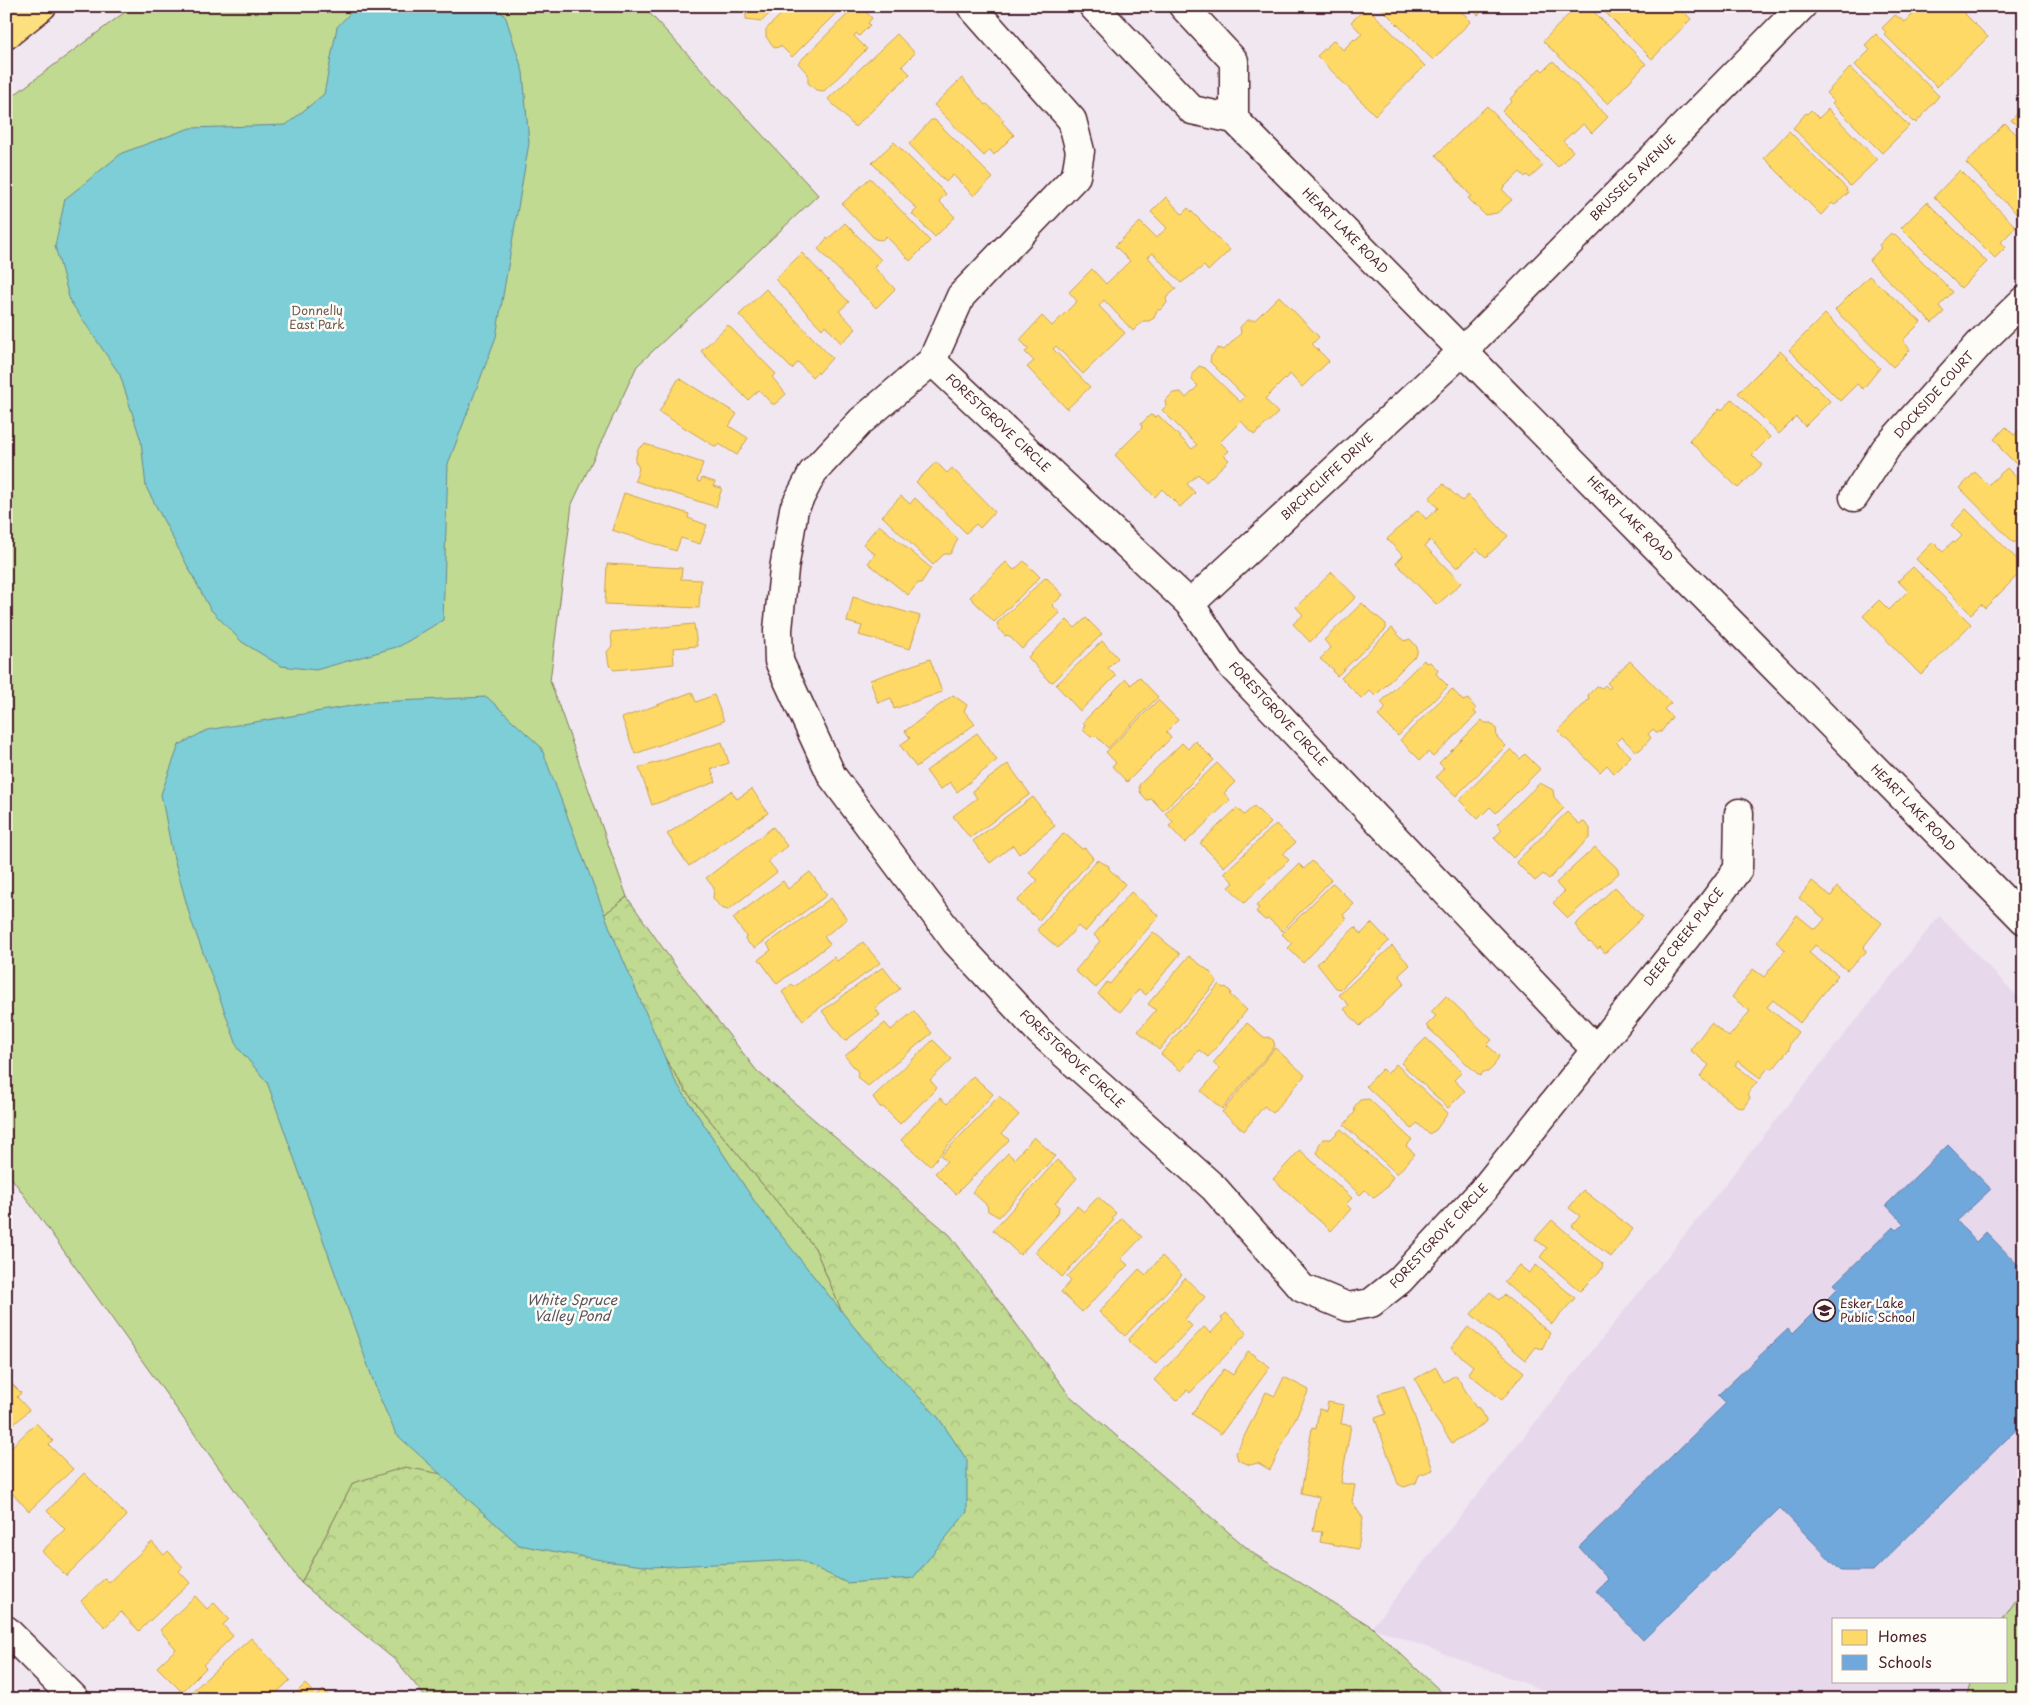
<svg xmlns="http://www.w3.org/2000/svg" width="2030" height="1705" viewBox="0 0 2030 1705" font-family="'Playpen Sans',sans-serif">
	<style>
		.built { fill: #e7d8ec; fill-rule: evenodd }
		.green { fill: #c0da91; stroke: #857c5e }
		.forest { fill: url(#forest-crowns); stroke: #857c5e }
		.water { fill: #7dced6; stroke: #698892 }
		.homes { fill: #ffd966; stroke: #c9a154 }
		.schools { fill: #6fa8dc; stroke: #647fa7 }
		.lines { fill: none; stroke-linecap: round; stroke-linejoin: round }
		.minor-casing { stroke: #4a1f2b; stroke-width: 31 }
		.major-casing { stroke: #4a1f2b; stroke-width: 31 }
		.minor { stroke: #fdfcf7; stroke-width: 28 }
		.major { stroke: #fce080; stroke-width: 28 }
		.labels { text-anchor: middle; stroke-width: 5; stroke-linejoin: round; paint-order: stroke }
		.street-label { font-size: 12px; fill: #4a1f2b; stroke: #fdfcf7 }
		.park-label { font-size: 12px; fill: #6d574a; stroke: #fdfcf7 }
		.poi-label { font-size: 12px; fill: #4a1f2b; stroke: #fdfcf7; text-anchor: start }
		.water-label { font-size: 14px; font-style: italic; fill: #59545e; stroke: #fdfcf7 }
	</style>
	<defs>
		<pattern id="forest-crowns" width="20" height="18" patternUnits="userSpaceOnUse" patternTransform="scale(1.25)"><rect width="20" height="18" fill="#c0da91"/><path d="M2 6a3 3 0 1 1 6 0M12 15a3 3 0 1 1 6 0" fill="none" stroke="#a6bb7d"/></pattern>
	</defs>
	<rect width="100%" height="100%" fill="#f0e7f1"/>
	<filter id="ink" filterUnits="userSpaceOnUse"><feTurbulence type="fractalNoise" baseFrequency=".02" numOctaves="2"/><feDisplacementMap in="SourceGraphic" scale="10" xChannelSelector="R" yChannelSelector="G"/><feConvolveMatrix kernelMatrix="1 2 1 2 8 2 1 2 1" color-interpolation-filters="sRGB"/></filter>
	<g filter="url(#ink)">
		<path class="built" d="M1939 916 2024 1003V1699H1568L1372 1627ZM1834 1619H2006V1681H1834Z"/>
		<g class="green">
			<path d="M133 6H643L818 195 637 366 572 504 550 681 627 897 585 929 685 1090 815 1248 918 1489 353 1483 301 1583 6 1170V101Z"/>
			<path d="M2024 1594V1699H1966L1971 1681H2006V1619H2003L2016 1600Z"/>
		</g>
		<path class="forest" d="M627 897 679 971 757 1071 950 1235 1070 1396 1254 1554 1372 1627 1449 1699H427L395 1660 301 1583 353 1483 405 1467 640 1512 857 1348 815 1248 685 1090 585 929Z"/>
		<g class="water">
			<path d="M357 6H497L506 18 523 72 529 143 496 337 448 464 443 620 400 646 316 670 281 666 242 642 210 609 146 487 141 441 120 375 70 301 55 246 65 199 122 153 190 128 286 125 324 94 337 27Z"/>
			<path d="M487 697 541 747 611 931 674 1079 757 1205 862 1337 938 1417 967 1460V1512L913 1578 847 1583 799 1560 652 1567 612 1562 519 1545 396 1434 378 1394 267 1082 238 1048 191 920 172 851 161 794 179 745 207 730 375 702Z"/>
		</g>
		<g class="homes">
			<path d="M746 6H777L762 21 746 19Z"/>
			<path d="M790 6H843L792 57 781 46 775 48 766 37V29Z"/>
			<path d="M856 6H860L872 18 868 23 870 25 859 36 856 33 854 36 867 49 824 91 816 90 808 83V74L798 63Z"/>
			<path d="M1379 6H1456L1471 21 1433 60Z"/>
			<path d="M1469 6H1487L1478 15Z"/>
			<path d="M1577 6H1588L1646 64 1608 104 1543 41Z"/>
			<path d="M1599 6H1678L1691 19 1652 59Z"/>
			<path d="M1922 6H1957L1988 37 1937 87 1884 34 1886 32 1882 28 1895 15 1905 22Z"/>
			<path d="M1367 7 1425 66 1375 115 1317 56 1334 40 1343 50 1354 39 1355 40 1362 34 1351 22Z"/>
			<path d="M897 34 915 53 902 66 910 74 855 127 828 99Z"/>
			<path d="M1876 34 1939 96 1916 123 1914 121 1913 122 1855 65 1870 50 1865 45Z"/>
			<path d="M1553 61 1608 117 1592 133 1583 124 1573 134 1572 133 1563 141 1573 151 1558 167 1502 111 1512 101 1510 99 1540 68 1543 71Z"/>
			<path d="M1850 68 1909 126 1882 153 1832 103 1834 101 1826 93Z"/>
			<path d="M962 78 985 105 987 104 1004 120 1002 122 1014 135 994 155 990 150 984 156 934 105Z"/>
			<path d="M1487 106 1543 166 1530 178 1527 175 1525 177 1520 172 1502 189 1512 200 1497 213 1485 215 1468 198 1471 196 1436 155Z"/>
			<path d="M2024 107V132L2011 120Z"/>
			<path d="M1828 109 1877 160 1850 186 1793 128 1806 113 1807 114 1811 110 1819 118Z"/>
			<path d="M931 120H935L993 178 974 196 953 175 946 182 909 144Z"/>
			<path d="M2005 123 2024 142V221L1966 163Z"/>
			<path d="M1789 131 1847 189 1846 190 1848 193 1835 205 1832 203 1821 215 1764 158Z"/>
			<path d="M894 142 946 194 939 201 955 217 935 237 912 214 917 209 872 163Z"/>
			<path d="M1960 170 2016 227 2001 242 2006 247 1995 258 1934 197Z"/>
			<path d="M870 178 930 241 910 261 886 236 882 240 875 239 842 204Z"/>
			<path d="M1166 197 1182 214 1188 208 1230 250 1208 271 1204 266 1181 283 1153 253 1148 257 1176 289 1166 298 1167 303 1160 310H1157L1154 318 1149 321H1143L1133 331 1104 300 1099 306 1125 333 1083 374 1056 346 1053 349 1090 387 1067 409 1027 367 1034 361 1025 352 1029 349 1020 340 1042 316 1052 326 1077 301 1069 292 1092 269 1106 284 1130 261 1115 246 1140 222 1156 238 1167 228 1151 212Z"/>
			<path d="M1927 202 1987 262 1961 288 1901 228Z"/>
			<path d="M845 223 881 260 874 267 895 289 876 308 818 249 827 238 828 239Z"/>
			<path d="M1891 233 1893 236 1895 234 1953 292 1939 306 1944 312 1932 323 1869 261 1881 248 1879 245Z"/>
			<path d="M802 253 849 302 839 311 856 329 841 343 825 325 822 329 775 279Z"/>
			<path d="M1869 276 1921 322 1903 340 1910 350 1893 367 1835 310Z"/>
			<path d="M766 289 832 358 818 374 817 372 812 377 798 362 792 369 739 315Z"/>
			<path d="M1279 296 1319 337 1312 344 1329 361 1302 387 1290 374 1265 399 1278 413 1254 435 1241 421 1220 442 1229 451 1224 455 1229 460 1206 482 1198 474 1187 484 1195 493 1180 507 1162 489 1155 497 1115 455 1142 428 1141 424 1150 415 1156 417 1158 415 1192 449 1197 445 1162 410 1166 406 1165 401 1173 393 1181 392 1186 398 1198 386 1192 380V374L1199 366 1205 368 1240 402 1245 397 1210 362 1211 356 1218 348 1224 350 1241 333 1240 327 1248 320H1255Z"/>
			<path d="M1825 314 1880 368 1863 389 1857 384 1840 401 1789 350Z"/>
			<path d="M728 325 776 374 772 377 786 394 775 404H772L759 390 748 400 701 351Z"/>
			<path d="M1780 351 1830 401 1805 426 1796 417 1779 434 1738 393Z"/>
			<path d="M679 378 737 414 729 426 748 438 737 455 719 444 716 447 659 412Z"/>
			<path d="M1732 399 1770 437 1752 455 1762 465 1738 488 1689 440 1720 408 1722 410Z"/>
			<path d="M2024 426V472L2000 448 2001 446 1994 439 2006 427 2014 435Z"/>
			<path d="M645 444 703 463 697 481 700 482 702 478 715 482 713 486 722 488 716 507 635 481 639 468 635 461 638 449Z"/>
			<path d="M936 462 947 473 952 468 995 512 980 528 976 524 966 533 916 482Z"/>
			<path d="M2007 468 2024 485V534L2014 543 1960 488 1975 472 1988 485Z"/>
			<path d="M1443 484 1462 501 1468 495 1508 536 1486 557 1477 549 1457 568 1430 540 1425 546 1461 583 1437 605 1396 563 1403 556 1387 539 1418 510 1426 519 1438 508 1429 498Z"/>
			<path d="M624 493 689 514 688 518 707 525 700 544 681 538 676 551 612 530Z"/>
			<path d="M901 496 910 504 915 498 958 539 950 554H944L933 565 882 516Z"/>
			<path d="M1966 509 2024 566V569L1985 608 1981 604 1971 614 1916 559 1933 542 1943 552 1953 541 1955 543 1962 536 1951 525Z"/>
			<path d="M879 525 931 568 921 583H918L908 595 868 563 875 554 863 544Z"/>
			<path d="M1024 561 1040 577 994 622 970 597 1006 562 1014 570Z"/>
			<path d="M607 564 682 568 681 579 701 580 699 608 605 604Z"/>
			<path d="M1913 567 1971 624 1921 675 1863 616 1879 600 1889 610 1908 591 1898 581Z"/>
			<path d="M1332 572 1356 597 1310 642 1293 624 1303 615 1296 607Z"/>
			<path d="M1046 577 1063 595 1052 605 1060 613 1022 649 1008 635 1005 636 999 629 997 623Z"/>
			<path d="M853 597 920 616 910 649 859 635 862 626 847 622Z"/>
			<path d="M1362 603 1375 616 1378 617 1386 624V629L1337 676 1333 672 1334 670 1320 659 1331 648 1324 640Z"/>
			<path d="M1086 618 1102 634 1053 682 1048 680 1028 657 1067 620 1075 628Z"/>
			<path d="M694 624 697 646 673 648 674 664 614 670 609 665 607 652 612 646 611 632Z"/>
			<path d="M1392 628 1404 641 1410 639 1417 647V654L1375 696 1370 691 1362 699 1341 678Z"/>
			<path d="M1102 641 1118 658 1108 668 1116 676 1080 711 1056 685Z"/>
			<path d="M930 659 942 692 894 709 891 698 878 703 870 680Z"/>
			<path d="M1424 660 1426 663 1430 662 1438 670 1436 674 1448 686 1398 736 1378 716 1386 708 1381 702Z"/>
			<path d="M1630 661 1671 703 1664 709 1672 717 1661 732H1656L1653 729 1648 734 1651 738 1640 750 1636 751 1621 737 1616 742 1631 756 1614 773 1607 765 1600 772 1558 731 1589 699 1588 695 1597 686 1602 688 1605 685 1609 689 1611 687 1607 683Z"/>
			<path d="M1139 677 1158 697 1108 748 1096 736 1091 737 1083 730 1085 724 1083 722 1126 679 1131 685Z"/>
			<path d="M1452 689 1463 701 1468 699 1476 709 1474 712 1477 714 1433 757 1428 752 1420 760 1400 740Z"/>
			<path d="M692 692 696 702 714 695 724 721 635 754 622 718Z"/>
			<path d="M953 695 967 705 964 711 975 724 916 767 900 745 910 738 905 731Z"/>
			<path d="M1158 700 1178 720 1166 732 1171 738 1127 782 1112 766 1116 763 1106 752Z"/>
			<path d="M1482 720 1485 723H1491L1496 728 1497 737 1506 746 1456 796 1436 777 1444 768 1439 763Z"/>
			<path d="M977 733 997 760 957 792 950 782 940 790 926 771Z"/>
			<path d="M1195 741 1214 760 1163 811 1152 799 1147 800 1140 792 1139 785 1182 743 1188 749Z"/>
			<path d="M722 742 729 763 711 769 716 782 652 805 639 768Z"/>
			<path d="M1511 749 1520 759 1525 754 1540 769 1496 813 1490 807 1478 819 1459 800Z"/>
			<path d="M1217 763 1235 782 1224 793 1230 800 1185 843 1169 826 1173 822 1165 813Z"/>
			<path d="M1008 764 1030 794 970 838 953 816 977 798 972 791Z"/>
			<path d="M1540 783 1553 790 1554 797 1564 808 1513 858 1494 838 1502 830 1497 824Z"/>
			<path d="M752 789 768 813 689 866 667 834 731 791 737 799Z"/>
			<path d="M1033 797 1055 826 1019 854 1013 845 990 863 973 841Z"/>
			<path d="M1254 806 1271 823 1224 867 1200 843 1237 808 1244 815Z"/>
			<path d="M1567 812 1579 824 1584 822 1590 828V837L1549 879 1543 874 1535 881 1516 862Z"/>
			<path d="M1276 824 1295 843 1283 854 1289 860 1244 903 1229 887 1234 883 1224 873Z"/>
			<path d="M773 827 787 846 768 861 777 872 728 910 721 908 713 898 714 888 706 878Z"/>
			<path d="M1064 833 1082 849 1085 848 1093 858 1039 920 1017 901 1038 880 1029 873Z"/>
			<path d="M1595 847 1617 868 1619 873 1568 918 1553 903 1564 892 1556 883Z"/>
			<path d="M1097 860 1109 866V869L1125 884 1085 932 1078 926 1058 948 1037 930Z"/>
			<path d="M1312 861 1331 880 1282 931 1269 919 1265 920 1256 912 1259 908 1256 906 1299 864 1304 869Z"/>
			<path d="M810 872 827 895 755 948 749 944 745 939 746 936 733 918 783 881 788 889Z"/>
			<path d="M1812 881 1831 896 1837 887 1882 923 1864 946 1866 952 1847 970 1815 945 1809 953 1838 975 1800 1023 1773 1000 1767 1007 1798 1032 1790 1043 1789 1049 1774 1068H1768L1760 1078 1738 1061 1735 1065 1757 1082 1748 1093 1750 1098 1743 1108 1738 1107 1700 1077 1709 1065 1690 1050 1711 1023 1729 1037 1750 1011 1732 997 1753 969 1764 977 1785 950 1776 942 1797 915 1814 929 1818 927 1825 919 1799 898Z"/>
			<path d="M1333 883 1354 904 1343 915 1346 919 1303 963 1288 948 1292 944 1282 934Z"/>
			<path d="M1615 887 1643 917 1605 953 1600 947 1598 949 1590 942 1589 943 1575 925Z"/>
			<path d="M1131 892 1159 916 1096 988 1075 971 1100 941 1094 935Z"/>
			<path d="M831 898 847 919 824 937 830 944 777 984 759 959 771 950 767 944Z"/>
			<path d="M1372 923 1389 941 1341 989 1336 988 1317 964 1355 927 1361 934Z"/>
			<path d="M1153 932 1180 954 1146 995 1139 989 1120 1012 1098 994 1107 982 1110 984Z"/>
			<path d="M863 942 880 963 803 1020 782 992 792 984 794 987 834 957 837 961Z"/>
			<path d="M1392 946 1410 965 1399 975 1405 983 1360 1026 1344 1009 1349 1005 1339 995Z"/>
			<path d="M1189 956 1209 971 1217 981 1159 1050 1138 1031 1156 1010 1148 1004Z"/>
			<path d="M883 967 900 989 875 1008 880 1015 845 1041 822 1011Z"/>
			<path d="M1219 984 1223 988 1226 987 1231 992 1230 995 1247 1010 1208 1057 1199 1050 1181 1071 1161 1054Z"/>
			<path d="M1446 996 1492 1040 1487 1045 1499 1056 1494 1066 1488 1072H1483L1480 1076 1426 1026 1436 1016 1431 1012Z"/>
			<path d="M914 1011 932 1033 868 1086 857 1077 858 1072 845 1056 885 1023 891 1030Z"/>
			<path d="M1247 1023 1265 1038 1268 1037 1273 1040 1275 1046 1222 1109 1201 1091 1220 1069 1213 1063Z"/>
			<path d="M1426 1038 1462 1072 1454 1080 1465 1091 1448 1108 1401 1063Z"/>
			<path d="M933 1040 952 1059 930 1080 937 1088 900 1124 883 1107H880L873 1097Z"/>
			<path d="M1275 1048 1305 1075 1273 1113 1264 1106 1244 1131 1222 1112Z"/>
			<path d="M1396 1064 1448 1113 1436 1130 1429 1134 1417 1123 1412 1129 1366 1086 1382 1069 1387 1074Z"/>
			<path d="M973 1076 993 1094 930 1166 901 1140 940 1098 947 1104Z"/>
			<path d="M999 1096 1019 1115 1002 1133 1009 1140 956 1194 935 1173 947 1161 941 1156Z"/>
			<path d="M1369 1099 1412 1140 1406 1146 1415 1154 1397 1174 1344 1125 1355 1112 1354 1107 1360 1100Z"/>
			<path d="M1341 1129 1393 1177 1386 1188 1373 1198 1365 1190 1360 1195 1317 1153 1319 1145 1323 1139H1331Z"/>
			<path d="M1034 1137 1055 1156 999 1217 988 1211 987 1205 972 1192 1008 1153 1014 1159Z"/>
			<path d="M1300 1150 1352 1198 1346 1204 1351 1209 1331 1231 1273 1179Z"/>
			<path d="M1057 1160 1077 1178 1055 1203 1059 1206 1058 1213 1020 1255 993 1230Z"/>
			<path d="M1583 1190 1633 1229 1611 1257 1572 1226 1580 1216 1569 1208Z"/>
			<path d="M1098 1197 1116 1213 1112 1218 1114 1220 1062 1277 1035 1252 1077 1206 1084 1212Z"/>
			<path d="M1122 1218 1142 1237 1121 1259 1128 1265 1082 1312 1061 1292 1071 1281 1067 1277Z"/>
			<path d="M1552 1220 1603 1264 1601 1270 1580 1291 1540 1257 1547 1248 1535 1239Z"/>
			<path d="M1162 1256 1182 1275 1125 1336 1099 1312 1139 1269 1146 1275Z"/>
			<path d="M1519 1265 1529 1273 1536 1265 1575 1298 1552 1324 1504 1282Z"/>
			<path d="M1185 1278 1205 1297 1185 1319 1192 1326 1156 1364 1131 1344 1129 1339Z"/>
			<path d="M1490 1292 1499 1300 1504 1295 1550 1333 1542 1349 1536 1347 1526 1360 1471 1314Z"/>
			<path d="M1226 1313 1247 1333 1190 1393 1187 1390 1176 1401 1154 1380 1204 1327 1211 1333 1223 1320 1221 1318Z"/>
			<path d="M1468 1327 1524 1372 1502 1400 1468 1373 1473 1366 1451 1348Z"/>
			<path d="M1248 1351 1270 1367 1221 1434 1192 1414 1224 1369 1233 1375Z"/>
			<path d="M1436 1367 1444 1382 1456 1375 1476 1408 1478 1407 1487 1422 1452 1443 1431 1412 1432 1411 1415 1379Z"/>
			<path d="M1284 1377 1309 1390 1270 1470 1258 1463 1250 1465 1238 1460 1236 1453 1266 1392 1275 1396Z"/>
			<path d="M7 1379 21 1393 17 1397 29 1410 6 1432 10 1436 6 1440V1380Z"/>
			<path d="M1404 1386 1433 1470 1419 1475 1416 1483 1404 1487 1398 1484 1375 1418 1386 1414 1378 1394Z"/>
			<path d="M1328 1402 1344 1405 1341 1424 1351 1425 1341 1483 1355 1485 1352 1502 1363 1518 1358 1549 1320 1542 1322 1532 1313 1531 1319 1497 1301 1493 1312 1428 1316 1429 1319 1409 1326 1411Z"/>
			<path d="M36 1423 53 1441 49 1445 73 1469 29 1511 9 1490 6 1493V1452Z"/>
			<path d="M84 1473 127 1516 66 1576 42 1551 65 1529 47 1511Z"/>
			<path d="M152 1542 164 1555 168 1551 183 1567 179 1571 190 1583 139 1631 121 1612 105 1627 81 1601 105 1578 109 1582Z"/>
			<path d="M195 1596 207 1609 214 1603 229 1619 223 1625 233 1636 203 1665 206 1668 182 1692 157 1667 176 1649 160 1630Z"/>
			<path d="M251 1638 290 1680 270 1699H191L188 1695Z"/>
			<path d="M305 1684 317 1696 323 1690 332 1699H290Z"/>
		</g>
		<path class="schools" d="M1948 1145 1991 1189 1957 1221 1976 1242 1986 1232 2024 1271V1426L2022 1424 1873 1571H1841L1780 1508 1643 1640 1596 1591 1608 1579 1579 1547 1726 1403 1718 1395 1788 1329 1792 1334 1838 1288 1834 1284 1893 1227 1896 1230 1904 1224 1886 1205Z"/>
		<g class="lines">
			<defs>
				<g id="minor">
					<path d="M971 6 1072 120 1080 151 1076 176 961 296 932 361 861 421 813 472 794 509 784 569 778 630 779 661 832 776 956 942 1039 1031 1214 1188 1302 1288 1348 1307 1371 1303 1400 1280 1485 1188 1700 920 1738 869 1739 813"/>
					<path d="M1093 6 1192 110 1234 119 2024 920"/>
					<path d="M1183 6 1234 61V119"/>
					<path d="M932 361 1190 604 1231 665 1595 1049"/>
					<path d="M1854 497 1886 448 1981 342 2024 300"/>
					<path d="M1190 604 1464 350 1802 6"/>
					<path d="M6 1630 75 1699"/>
				</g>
				<path id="major" d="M6 35 42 6"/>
			</defs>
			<use href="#minor" class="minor-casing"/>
			<use href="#major" class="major-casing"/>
			<use href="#minor" class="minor"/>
			<use href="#major" class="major"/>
		</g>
	</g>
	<defs>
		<symbol id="school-ring" viewBox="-11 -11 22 22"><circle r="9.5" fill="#fdfcf7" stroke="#4a1f2b" stroke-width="1.5"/><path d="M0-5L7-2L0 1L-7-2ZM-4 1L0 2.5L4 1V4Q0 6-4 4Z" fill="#4a1f2b"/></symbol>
	</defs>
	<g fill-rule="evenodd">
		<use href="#school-ring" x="1812" y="1298" width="25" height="25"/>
	</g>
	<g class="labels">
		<g class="street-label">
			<text transform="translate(1633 178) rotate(-45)" y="4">BRUSSELS AVENUE</text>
			<text transform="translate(1345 231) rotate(45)" y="4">HEART LAKE ROAD</text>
			<text transform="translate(1934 395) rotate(-48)" y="4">DOCKSIDE COURT</text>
			<text transform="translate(998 423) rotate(43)" y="4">FORESTGROVE CIRCLE</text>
			<text transform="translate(1327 477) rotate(-43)" y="4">BIRCHCLIFFE DRIVE</text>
			<text transform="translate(1630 519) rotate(45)" y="4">HEART LAKE ROAD</text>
			<text transform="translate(1278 714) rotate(47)" y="4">FORESTGROVE CIRCLE</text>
			<text transform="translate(1913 808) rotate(46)" y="4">HEART LAKE ROAD</text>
			<text transform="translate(1684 937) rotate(-52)" y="4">DEER CREEK PLACE</text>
			<text transform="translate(1072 1059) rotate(43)" y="4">FORESTGROVE CIRCLE</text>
			<text transform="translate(1439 1236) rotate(-47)" y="4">FORESTGROVE CIRCLE</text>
		</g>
		<g class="park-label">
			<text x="317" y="315">Donnelly<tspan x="317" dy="14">East Park</tspan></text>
		</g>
		<g class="poi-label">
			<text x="1840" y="1308">Esker Lake<tspan x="1840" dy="14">Public School</tspan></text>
		</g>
		<g class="water-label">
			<text x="572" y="1305">White Spruce<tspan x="572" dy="16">Valley Pond</tspan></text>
		</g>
	</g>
	<rect width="2030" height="1705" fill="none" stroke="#fdfcf7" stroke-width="25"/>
	<rect x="12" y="12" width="2005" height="1680" fill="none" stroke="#4a1f2b" stroke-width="2" filter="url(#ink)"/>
	<rect x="1832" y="1618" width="175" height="65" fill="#fdfcf7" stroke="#b5a4a5"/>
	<rect x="1842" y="1630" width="25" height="15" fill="#ffd966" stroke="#b5a4a5"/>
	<text x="1878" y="1642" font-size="15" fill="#4a1f2b">Homes</text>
	<rect x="1842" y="1655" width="25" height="15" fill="#6fa8dc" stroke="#b5a4a5"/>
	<text x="1878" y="1668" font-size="15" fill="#4a1f2b">Schools</text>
</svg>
